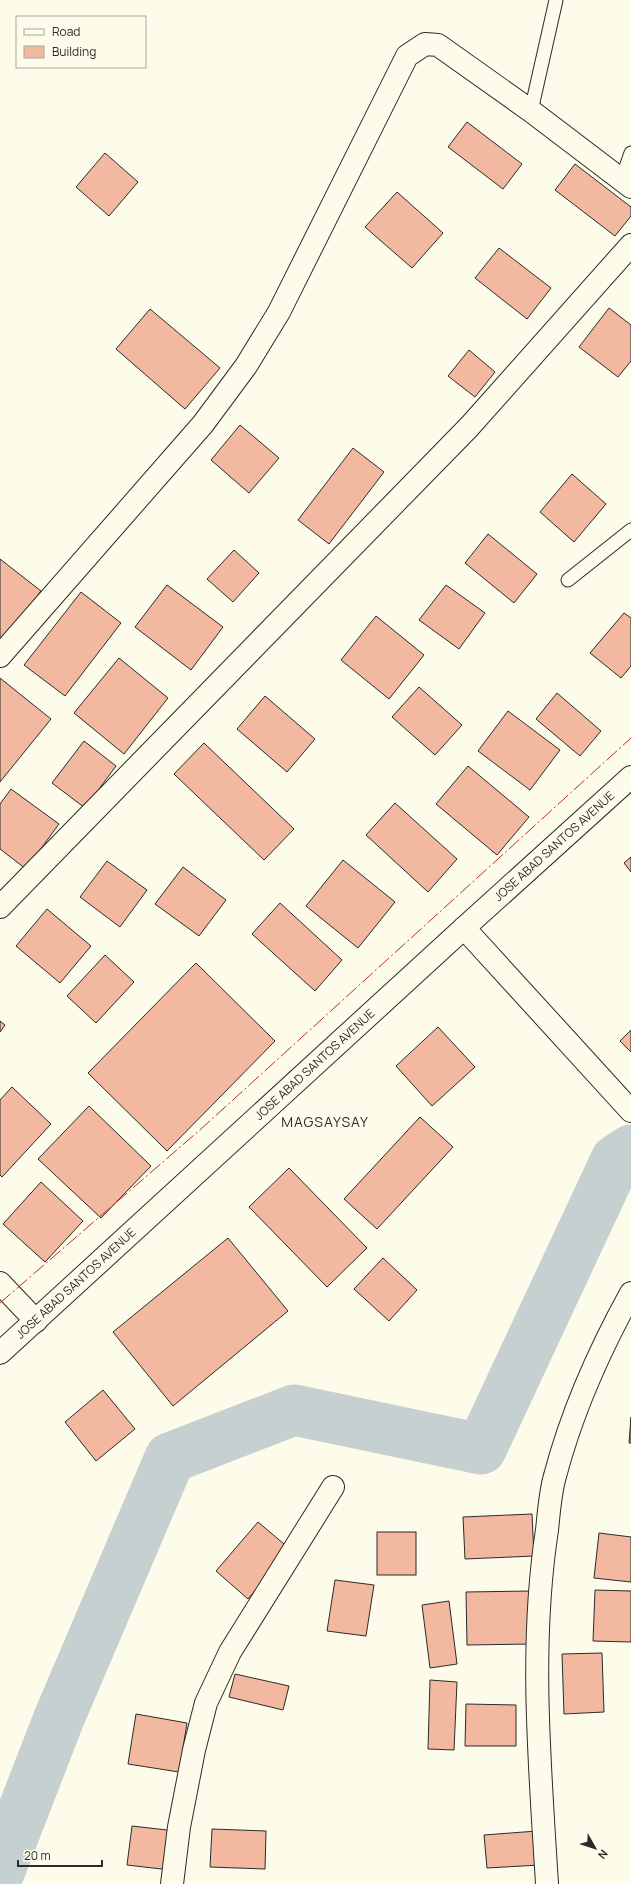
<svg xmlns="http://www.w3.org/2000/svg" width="631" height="1884" viewBox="0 0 631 1884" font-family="Manrope,sans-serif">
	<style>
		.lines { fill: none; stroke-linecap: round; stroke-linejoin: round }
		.river { stroke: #c7d0d0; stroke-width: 51 }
		.building { fill: #f2b8a0; stroke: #2b2b2b }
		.service-casing { stroke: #2b2b2b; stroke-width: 15 }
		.minor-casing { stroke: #2b2b2b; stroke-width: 24 }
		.trunk-casing { stroke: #2b2b2b; stroke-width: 24 }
		.service { stroke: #fdfbea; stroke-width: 13 }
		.minor { stroke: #fdfbea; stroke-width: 22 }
		.trunk { stroke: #fdfbea; stroke-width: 22 }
		.power { stroke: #c62828; stroke-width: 1; stroke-dasharray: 14 3 2 3; stroke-linecap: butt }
		.labels { text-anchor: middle; stroke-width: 3; stroke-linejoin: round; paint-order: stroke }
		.street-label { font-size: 12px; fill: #2b2b2b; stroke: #fdfbea }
		.quarter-label { font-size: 14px; letter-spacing: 1px; fill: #2b2b2b; stroke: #fdfbea }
	</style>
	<rect width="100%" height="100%" fill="#fdfbea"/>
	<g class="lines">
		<path class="river" d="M0 1870 59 1718 170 1458 294 1410 481 1449 616 1160 631 1150"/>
	</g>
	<g class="building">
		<path d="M467 122 522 164 503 189 448 147Z"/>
		<path d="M105 153 138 182 109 216 76 187Z"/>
		<path d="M575 164 631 207V216L615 236 555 190Z"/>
		<path d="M397 192 443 233 412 268 365 227Z"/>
		<path d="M499 248 551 288 527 319 475 278Z"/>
		<path d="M609 308 631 325V361L618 377 579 347Z"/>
		<path d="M150 309 220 368 185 409 116 349Z"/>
		<path d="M469 350 495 372 475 397 448 376Z"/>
		<path d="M240 425 279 458 249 493 211 460Z"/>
		<path d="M353 448 384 472 329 544 298 520Z"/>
		<path d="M572 474 606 504 574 542 540 512Z"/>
		<path d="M488 534 537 574 514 603 465 563Z"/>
		<path d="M234 550 259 573 233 602 207 579Z"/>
		<path d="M0 559 41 591 0 644Z"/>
		<path d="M167 585 223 627 191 670 135 627Z"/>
		<path d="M446 585 485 613 459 649 419 620Z"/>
		<path d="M81 592 121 623 65 696 24 665Z"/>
		<path d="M624 613 631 618V666L621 678 590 653Z"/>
		<path d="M376 616 424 655 389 699 341 660Z"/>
		<path d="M119 658 168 698 124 754 74 713Z"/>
		<path d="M0 678 51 719 0 782Z"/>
		<path d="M419 687 462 725 435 755 392 717Z"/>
		<path d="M557 693 601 731 580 756 536 719Z"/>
		<path d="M265 696 315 739 287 772 237 729Z"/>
		<path d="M508 711 560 750 530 790 478 751Z"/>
		<path d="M84 741 116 766 85 808 52 783Z"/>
		<path d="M204 743 294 829 264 860 174 774Z"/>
		<path d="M468 766 529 817 497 855 436 804Z"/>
		<path d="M11 789 59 824 26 869 0 849V804Z"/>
		<path d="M395 803 457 859 428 892 366 835Z"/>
		<path d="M631 857V872L624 863Z"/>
		<path d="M343 860 395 902 358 948 306 906Z"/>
		<path d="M107 861 147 890 120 927 80 897Z"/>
		<path d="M183 867 226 900 199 936 155 904Z"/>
		<path d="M280 903 342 960 315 991 252 934Z"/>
		<path d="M47 909 91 946 60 983 16 946Z"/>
		<path d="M105 955 134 982 96 1023 67 996Z"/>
		<path d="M196 963 275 1041 167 1151 88 1073Z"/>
		<path d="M0 1021 5 1025 0 1032Z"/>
		<path d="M438 1027 475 1067 432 1106 396 1066Z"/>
		<path d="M631 1030V1052L620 1041Z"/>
		<path d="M12 1087 51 1124 2 1177 0 1175V1100Z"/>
		<path d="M89 1106 151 1166 101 1218 38 1159Z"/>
		<path d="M420 1117 453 1147 377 1229 344 1199Z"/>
		<path d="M289 1168 367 1248 327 1287 249 1207Z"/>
		<path d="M41 1182 83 1221 45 1262 3 1224Z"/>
		<path d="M228 1238 288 1311 173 1406 113 1332Z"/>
		<path d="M383 1258 417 1290 389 1321 354 1289Z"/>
		<path d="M103 1390 135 1429 96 1461 65 1422Z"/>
		<path d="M631 1417V1443H629Z"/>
		<path d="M532 1514 534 1556 465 1559 463 1517Z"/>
		<path d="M258 1522 290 1549 248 1599 216 1571Z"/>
		<rect x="377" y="1532" width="39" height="43"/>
		<path d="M599 1533 631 1537V1582L594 1578Z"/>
		<path d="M335 1580 374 1585 366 1636 327 1631Z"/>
		<path d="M595 1590 631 1591V1642L593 1641Z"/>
		<path d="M531 1591V1644L467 1645 466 1592Z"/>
		<path d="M449 1601 457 1664 430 1668 422 1605Z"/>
		<path d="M602 1653 604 1712 564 1714 562 1654Z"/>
		<path d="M235 1674 289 1686 283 1710 229 1697Z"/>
		<path d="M430 1680 457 1682 454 1750 428 1749Z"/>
		<path d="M466 1704 516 1705V1746H465Z"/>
		<path d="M136 1714 187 1723 179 1772 128 1764Z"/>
		<path d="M132 1826 176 1831 170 1870 127 1865Z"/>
		<path d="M212 1829 266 1831 265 1869 210 1867Z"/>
		<path d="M537 1831 540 1865 487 1868 484 1835Z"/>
	</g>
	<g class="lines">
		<defs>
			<g id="service">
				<path d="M531 111 556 0"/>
				<path d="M622 179 631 153"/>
				<path d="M568 580 631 530"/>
			</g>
			<g id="minor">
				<path d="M0 656 203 424 246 366 279 312 407 56 425 44 438 45 531 111 631 187"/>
				<path d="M0 907 469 427 631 245"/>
				<path d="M464 928 631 1111"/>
				<path d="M0 1283 36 1321"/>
				<path d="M172 1884 179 1827 194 1750 206 1703 230 1652 333 1487"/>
				<path d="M547 1884C540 1767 529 1647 547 1530 549 1512 550 1493 555 1476 572 1411 599 1351 631 1293"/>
			</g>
			<g id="trunk">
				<path id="s1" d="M0 1353 464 928 631 777"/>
			</g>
		</defs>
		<use href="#service" class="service-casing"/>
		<use href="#minor" class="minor-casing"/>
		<use href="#trunk" class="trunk-casing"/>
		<use href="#service" class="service"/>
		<use href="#minor" class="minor"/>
		<use href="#trunk" class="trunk"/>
		<path class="power" d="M0 1303 201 1129 631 738"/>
	</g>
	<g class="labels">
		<g class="street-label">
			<text dy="4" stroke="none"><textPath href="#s1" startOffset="751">JOSE ABAD SANTOS AVENUE</textPath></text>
			<text dy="4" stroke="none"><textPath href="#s1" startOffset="427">JOSE ABAD SANTOS AVENUE</textPath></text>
			<text dy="4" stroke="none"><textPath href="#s1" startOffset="103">JOSE ABAD SANTOS AVENUE</textPath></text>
		</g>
		<g class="quarter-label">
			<text x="325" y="1127">MAGSAYSAY</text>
		</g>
	</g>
	<rect x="16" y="16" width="130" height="52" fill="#fdfbea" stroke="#a9a89e"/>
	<rect x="24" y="29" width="20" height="6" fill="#fdfbea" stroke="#a9a89e"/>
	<text x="52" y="36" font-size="12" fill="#2b2b2b">Road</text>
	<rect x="24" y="46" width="20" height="12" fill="#f2b8a0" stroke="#a9a89e"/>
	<text x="52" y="56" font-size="12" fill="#2b2b2b">Building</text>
	<g transform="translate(595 1848) rotate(129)" stroke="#fdfbea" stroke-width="3" paint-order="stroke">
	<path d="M0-3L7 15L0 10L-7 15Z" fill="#2b2b2b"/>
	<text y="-6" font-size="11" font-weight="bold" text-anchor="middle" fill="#2b2b2b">N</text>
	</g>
	<path d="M18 1860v6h84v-6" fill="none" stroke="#2b2b2b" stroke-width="2"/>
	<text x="24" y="1860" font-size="12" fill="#2b2b2b" stroke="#fdfbea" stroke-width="3" paint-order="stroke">20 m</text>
</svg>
